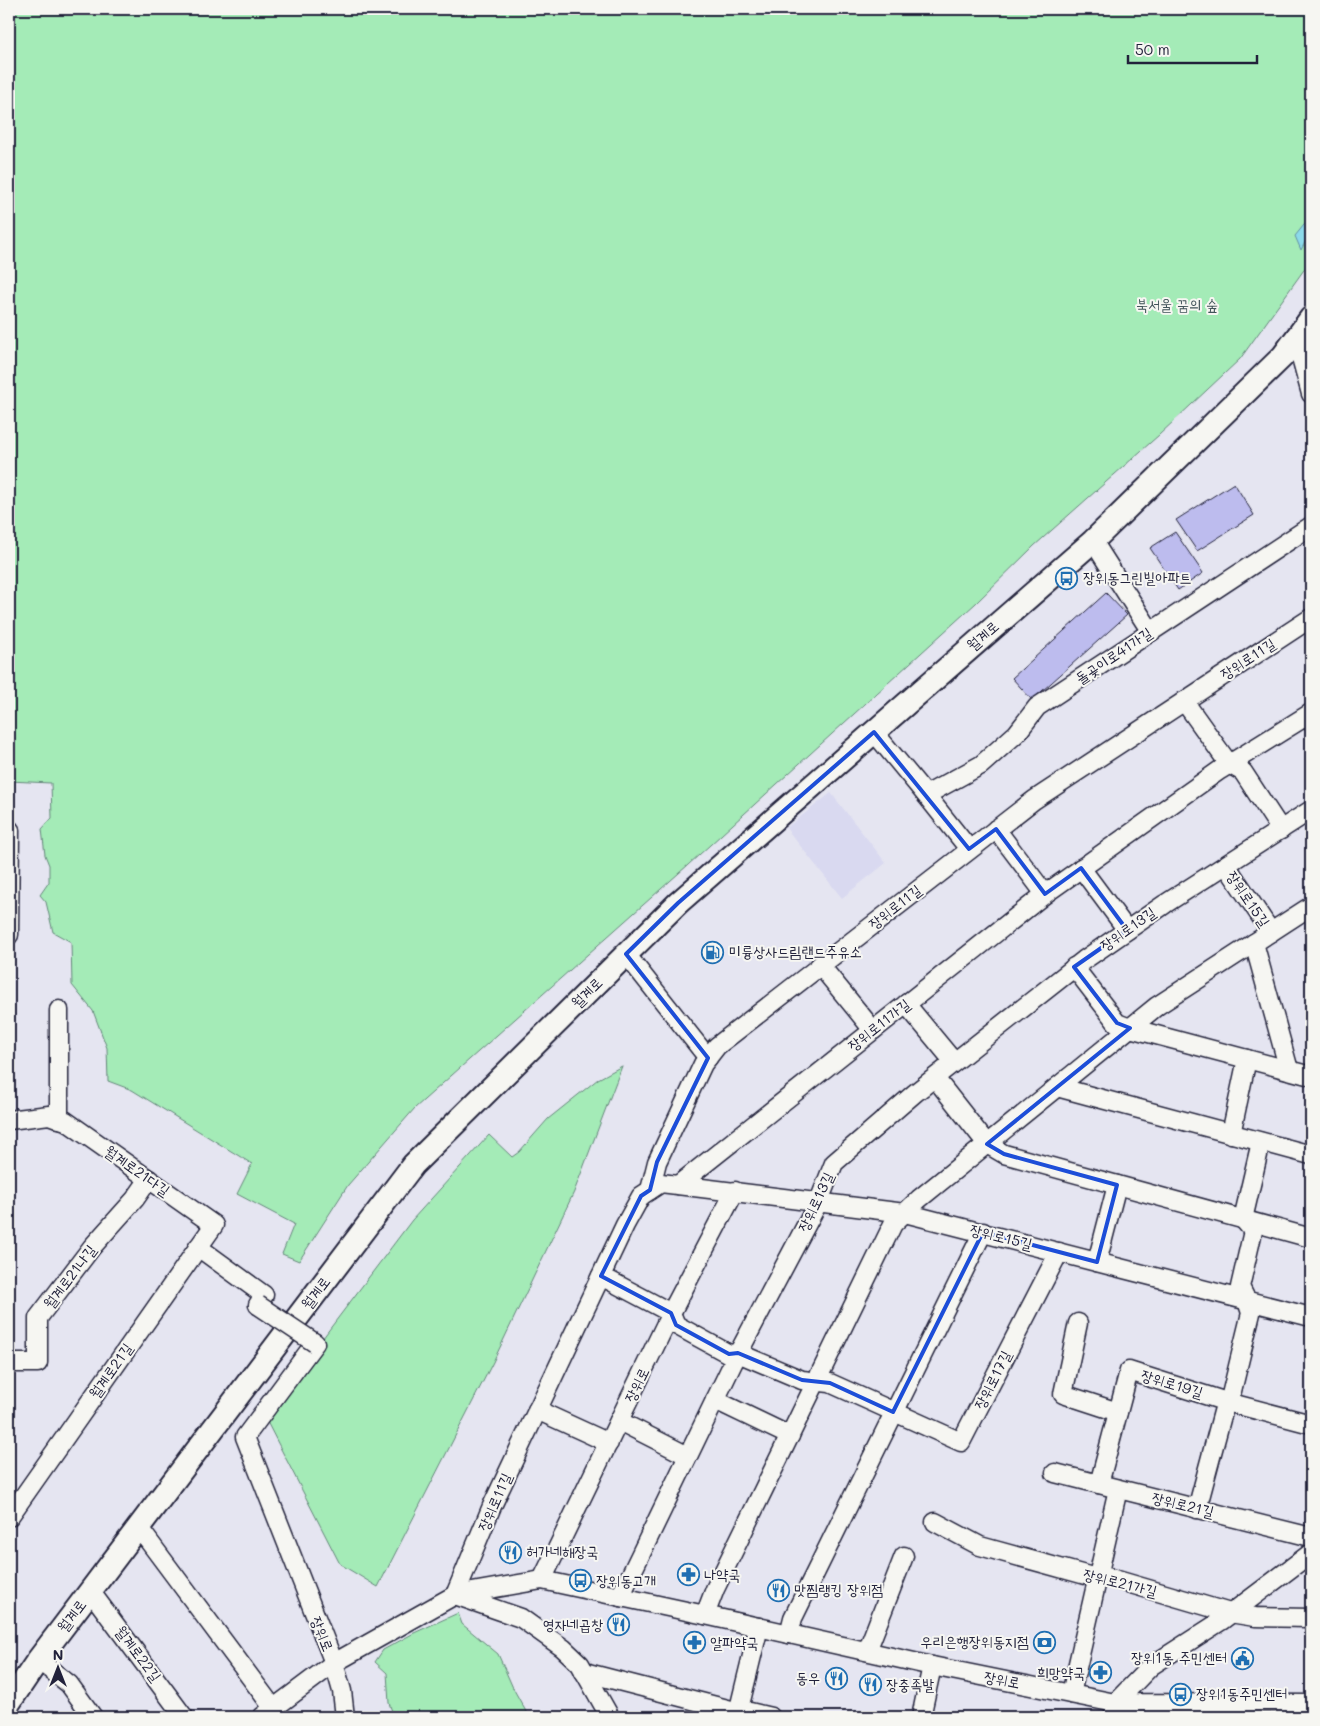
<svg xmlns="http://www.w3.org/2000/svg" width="1320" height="1726" viewBox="0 0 1320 1726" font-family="Mali,'Poor Story',sans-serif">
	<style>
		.built { fill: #d9d9f0 }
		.green { fill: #a4ebb7; stroke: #638679 }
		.water { fill: #8cdaea; stroke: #6290a4 }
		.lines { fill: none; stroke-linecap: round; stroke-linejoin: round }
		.stream { stroke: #6290a4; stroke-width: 5 }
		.building { fill: #bdbcee; stroke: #22223b }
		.minor-casing { stroke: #22223b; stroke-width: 21 }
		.major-casing { stroke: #22223b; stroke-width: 26 }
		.minor { stroke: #f6f6f2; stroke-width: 18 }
		.major { stroke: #f6f6f2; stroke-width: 22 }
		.minor-bridge-casing { stroke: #22223b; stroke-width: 21; stroke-linecap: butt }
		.minor-bridge { stroke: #f6f6f2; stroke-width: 18 }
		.marked { fill: none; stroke: #1d4ed8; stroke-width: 4; stroke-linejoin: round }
		.labels { text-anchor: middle; stroke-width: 4; stroke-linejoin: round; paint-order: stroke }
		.park-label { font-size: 15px; fill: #42545a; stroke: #f6f6f2 }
		.poi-label { font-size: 15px; fill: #22223b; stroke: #f6f6f2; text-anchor: start }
		.street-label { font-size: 15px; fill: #22223b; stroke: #f6f6f2 }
	</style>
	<rect width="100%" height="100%" fill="#e5e5f1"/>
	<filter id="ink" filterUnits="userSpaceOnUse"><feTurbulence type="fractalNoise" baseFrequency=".02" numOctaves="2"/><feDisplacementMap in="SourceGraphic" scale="10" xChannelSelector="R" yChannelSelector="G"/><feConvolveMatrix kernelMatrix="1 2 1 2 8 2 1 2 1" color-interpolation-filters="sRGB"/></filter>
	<g filter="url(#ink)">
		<path class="built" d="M831 793 886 863 842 898 786 828Z"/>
		<g class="green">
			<path d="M9 9H1311V260L1240 359 1159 435 1034 546 976 603 688 865 415 1108 348 1185 299 1261 282 1254 294 1224 237 1194 252 1164 132 1090 108 1081 107 1048 93 1011 72 985 71 942 53 932 46 902 40 895 49 882V865L45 855 42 829 52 818 51 783 9 781Z"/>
			<path d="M622 1066 574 1192 493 1362 378 1587 340 1564 264 1416 412 1220 489 1135 512 1157 519 1152 548 1119 598 1079Z"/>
			<path d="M458 1613 462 1624 498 1654 513 1688 529 1717H394L389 1703 387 1673 375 1662 383 1650 414 1633Z"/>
		</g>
		<path class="water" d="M1311 211V231L1301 250 1295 236 1308 220Z"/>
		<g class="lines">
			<path class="stream" d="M1308 9 1311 12"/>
		</g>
		<g class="building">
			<path d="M1234 483 1254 515 1197 551 1176 520Z"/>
			<path d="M1175 532 1203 573 1178 590 1150 548Z"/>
			<path d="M1106 593 1127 615 1032 700 1012 678Z"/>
		</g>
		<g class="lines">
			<defs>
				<g id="minor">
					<path d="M1296 339 1311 394"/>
					<path d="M1093 541 1151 632"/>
					<path d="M1184 701 1229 764 1243 772 1281 830"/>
					<path d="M874 732 926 795 969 849"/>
					<path d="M926 795 981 765 1017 733 1037 707 1311 526"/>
					<path d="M996 829 1045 894"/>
					<path d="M9 830H10L9 935"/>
					<path d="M1226 865 1271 932"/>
					<path d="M1081 868 1127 930"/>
					<path d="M1254 943 1289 1070"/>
					<path d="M626 954 708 1058"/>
					<path d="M820 965 873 1030"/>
					<path d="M1074 967 1117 1023 1130 1028 1311 1076"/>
					<path d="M906 1004 954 1062"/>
					<path d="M935 1078 987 1144 1004 1154 1311 1238"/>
					<path d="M1057 1087 1311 1155"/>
					<path d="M59 1119V1010"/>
					<path d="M9 1120 49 1115 66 1121 214 1225 9 1517"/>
					<path d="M1231 1134 1247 1059"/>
					<path d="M678 1185 1045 894 1220 770 1311 713"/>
					<path d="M650 1190 657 1162 703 1064 717 1046 1034 800 1311 618"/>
					<path d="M198 1247 264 1295 258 1305"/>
					<path d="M1097 1262 1117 1185"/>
					<path d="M601 1276 671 1313 676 1325 729 1354 738 1353 802 1380 830 1383 961 1442 1059 1252"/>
					<path d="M1078 1323 1063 1394 1118 1412"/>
					<path d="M315 1343 245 1437 334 1663 342 1691 345 1717"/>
					<path d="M9 1363H38V1318L92 1247 135 1199 149 1179"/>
					<path d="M715 1400 790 1436"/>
					<path d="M537 1410 609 1443"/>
					<path d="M619 1421 688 1456"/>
					<path d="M1055 1473 1311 1537"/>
					<path d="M1099 1484 1129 1371 1227 1402 1311 1424"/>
					<path d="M1197 1509 1224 1408 1231 1395 1251 1313 1247 1301 1240 1287 1253 1231 1243 1219 1261 1142"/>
					<path d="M935 1522 980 1546 1089 1576 1107 1577 1230 1613 1255 1617 1311 1618"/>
					<path d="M139 1528 274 1709"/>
					<path d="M542 1580 671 1313 735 1191"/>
					<path d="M91 1592 184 1717"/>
					<path d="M620 1597 733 1363 819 1201 834 1163 915 1093 1084 960 1165 904 1311 810"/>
					<path d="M705 1615 715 1589 893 1224 919 1199 1157 1006 1311 906"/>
					<path d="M789 1634 793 1618 983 1232"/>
					<path d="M867 1651 904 1556"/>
					<path d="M38 1660 69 1684 93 1717"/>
					<path d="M584 1672 739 1712H750L771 1717"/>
					<path d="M1071 1694 1118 1489"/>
					<path d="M262 1717 334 1663 455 1595 542 1580 705 1615 932 1666 1115 1703 1311 1704"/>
					<path d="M610 1717 580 1664 563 1648 521 1618 455 1595 492 1506 625 1225 641 1196 661 1183 905 1213 1311 1317"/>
					<path d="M737 1717 759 1627"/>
					<path d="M921 1717 932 1666"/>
					<path d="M1114 1717 1115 1703 1151 1666 1221 1621 1311 1553"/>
				</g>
				<path id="major" d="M9 1703 38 1660 413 1165 678 903 1093 541 1283 356 1311 318"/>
			</defs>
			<use href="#minor" class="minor-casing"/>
			<use href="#major" class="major-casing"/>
			<use href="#minor" class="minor"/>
			<use href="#major" class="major"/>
			<defs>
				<path id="minor-bridge" d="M258 1305 315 1343"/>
			</defs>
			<use href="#minor-bridge" class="minor-bridge-casing"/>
			<use href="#minor-bridge" class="minor-bridge"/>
		</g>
	</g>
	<path class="marked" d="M874 732 969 849 996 829 1045 894 1081 868 1127 930 1074 967 1117 1023 1130 1028 987 1144 1004 1154 1117 1185 1097 1262 983 1232 893 1412 830 1383 802 1380 738 1353 729 1354 676 1325 671 1313 601 1276 641 1196 650 1190 657 1162 708 1058 626 954 678 903Z"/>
	<defs>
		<symbol id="bus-ring" viewBox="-11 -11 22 22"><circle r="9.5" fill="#f6f6f2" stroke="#1f6fb2" stroke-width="1.5"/><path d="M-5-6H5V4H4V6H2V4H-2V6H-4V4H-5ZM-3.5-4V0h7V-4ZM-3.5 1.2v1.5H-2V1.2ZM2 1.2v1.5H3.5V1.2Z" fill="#1f6fb2"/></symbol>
		<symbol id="fuel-ring" viewBox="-11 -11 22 22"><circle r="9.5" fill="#f6f6f2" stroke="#1f6fb2" stroke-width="1.5"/><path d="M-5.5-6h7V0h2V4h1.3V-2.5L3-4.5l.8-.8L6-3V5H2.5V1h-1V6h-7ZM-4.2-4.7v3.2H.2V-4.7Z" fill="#1f6fb2"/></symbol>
		<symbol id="restaurant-ring" viewBox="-11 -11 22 22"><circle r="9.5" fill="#f6f6f2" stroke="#1f6fb2" stroke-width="1.5"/><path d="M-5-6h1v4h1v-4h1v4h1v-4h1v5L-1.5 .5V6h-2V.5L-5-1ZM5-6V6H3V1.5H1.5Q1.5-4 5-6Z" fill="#1f6fb2"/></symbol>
		<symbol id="pharmacy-ring" viewBox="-11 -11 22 22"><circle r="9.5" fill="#f6f6f2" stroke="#1f6fb2" stroke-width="1.5"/><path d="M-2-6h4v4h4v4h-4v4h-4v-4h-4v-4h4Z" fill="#1f6fb2"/></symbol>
		<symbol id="bank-ring" viewBox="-11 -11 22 22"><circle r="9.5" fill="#f6f6f2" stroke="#1f6fb2" stroke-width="1.5"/><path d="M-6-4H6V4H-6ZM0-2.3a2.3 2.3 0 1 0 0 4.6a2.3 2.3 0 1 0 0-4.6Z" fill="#1f6fb2"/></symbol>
		<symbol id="civic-ring" viewBox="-11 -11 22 22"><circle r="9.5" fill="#f6f6f2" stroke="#1f6fb2" stroke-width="1.5"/><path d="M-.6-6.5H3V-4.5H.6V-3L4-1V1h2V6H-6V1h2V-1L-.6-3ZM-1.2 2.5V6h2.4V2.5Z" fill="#1f6fb2"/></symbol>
	</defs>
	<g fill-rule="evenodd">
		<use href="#bus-ring" x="1054" y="566" width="25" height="25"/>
		<use href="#fuel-ring" x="700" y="940" width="25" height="25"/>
		<use href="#restaurant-ring" x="498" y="1540" width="25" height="25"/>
		<use href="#pharmacy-ring" x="676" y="1562" width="25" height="25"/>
		<use href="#bus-ring" x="568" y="1568" width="25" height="25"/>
		<use href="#restaurant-ring" x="766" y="1578" width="25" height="25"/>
		<use href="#restaurant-ring" x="606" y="1612" width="25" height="25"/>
		<use href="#bank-ring" x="1032" y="1630" width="25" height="25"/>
		<use href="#pharmacy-ring" x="682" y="1630" width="25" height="25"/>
		<use href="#civic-ring" x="1230" y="1646" width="25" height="25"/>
		<use href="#pharmacy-ring" x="1088" y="1660" width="25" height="25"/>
		<use href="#restaurant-ring" x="824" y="1666" width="25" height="25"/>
		<use href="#restaurant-ring" x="858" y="1672" width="25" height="25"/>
		<use href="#bus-ring" x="1168" y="1682" width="25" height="25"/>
	</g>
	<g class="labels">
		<g class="park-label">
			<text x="1177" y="310">북서울 꿈의 숲</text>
		</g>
		<g class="poi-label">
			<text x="1083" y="583">장위동그린빌아파트</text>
			<text x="729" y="957">미륭상사드림랜드주유소</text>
			<text x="526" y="1557">허가네해장국</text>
			<text x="704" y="1580">나약국</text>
			<text x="596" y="1586">장위동고개</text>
			<text x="794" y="1595">맛찜랭킹 장위점</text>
			<text x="603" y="1630" text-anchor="end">영자네곱창</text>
			<text x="1029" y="1647" text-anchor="end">우리은행장위동지점</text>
			<text x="710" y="1648">알파약국</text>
			<text x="1227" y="1663" text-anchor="end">장위1동 주민센터</text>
			<text x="1085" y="1678" text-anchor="end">희망약국</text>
			<text x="820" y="1683" text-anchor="end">동우</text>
			<text x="886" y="1690">장충족발</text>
			<text x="1196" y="1699">장위1동주민센터</text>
		</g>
		<g class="street-label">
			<text transform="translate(983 636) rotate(-41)" y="5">월계로</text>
			<text transform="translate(1114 656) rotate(-34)" y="5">돌곶이로41가길</text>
			<text transform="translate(1248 659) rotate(-33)" y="5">장위로11길</text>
			<text transform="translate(1248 899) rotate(56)" y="5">장위로15길</text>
			<text transform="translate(895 907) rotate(-38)" y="5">장위로11길</text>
			<text transform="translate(1128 929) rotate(-35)" y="5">장위로13길</text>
			<text transform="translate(587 993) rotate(-45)" y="5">월계로</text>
			<text transform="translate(879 1025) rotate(-38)" y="5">장위로11가길</text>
			<text transform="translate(137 1171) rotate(35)" y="5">월계로21다길</text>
			<text transform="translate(816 1202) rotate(-65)" y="5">장위로13길</text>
			<text transform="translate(1001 1237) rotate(14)" y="5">장위로15길</text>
			<text transform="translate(70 1277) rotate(-53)" y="5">월계로21나길</text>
			<text transform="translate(316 1293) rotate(-53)" y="5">월계로</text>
			<text transform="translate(111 1371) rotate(-55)" y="5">월계로21길</text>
			<text transform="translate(993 1380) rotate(-63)" y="5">장위로17길</text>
			<text transform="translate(1172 1384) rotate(17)" y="5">장위로19길</text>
			<text transform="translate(637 1385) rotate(-64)" y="5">장위로</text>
			<text transform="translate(495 1502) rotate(-66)" y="5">장위로11길</text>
			<text transform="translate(1183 1505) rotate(14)" y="5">장위로21길</text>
			<text transform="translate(1120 1583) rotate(14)" y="5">장위로21가길</text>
			<text transform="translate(72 1616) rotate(-53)" y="5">월계로</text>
			<text transform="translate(322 1634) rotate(68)" y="5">장위로</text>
			<text transform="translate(138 1654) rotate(53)" y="5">월계로22길</text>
			<text transform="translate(1002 1680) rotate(11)" y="5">장위로</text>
		</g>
	</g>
	<rect width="1320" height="1726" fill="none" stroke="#f6f6f2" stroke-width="30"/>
	<rect x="15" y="15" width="1290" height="1696" fill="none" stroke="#22223b" stroke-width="2" filter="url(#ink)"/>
	<g transform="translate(58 1668)" stroke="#f6f6f2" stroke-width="4" paint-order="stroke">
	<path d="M0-4L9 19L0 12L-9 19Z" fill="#22223b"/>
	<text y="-8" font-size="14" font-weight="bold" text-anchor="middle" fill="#22223b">N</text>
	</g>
	<path d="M1128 55v8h129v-8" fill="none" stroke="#22223b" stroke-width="2.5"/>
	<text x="1135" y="55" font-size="15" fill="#22223b" stroke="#f6f6f2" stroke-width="4" paint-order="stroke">50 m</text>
</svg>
